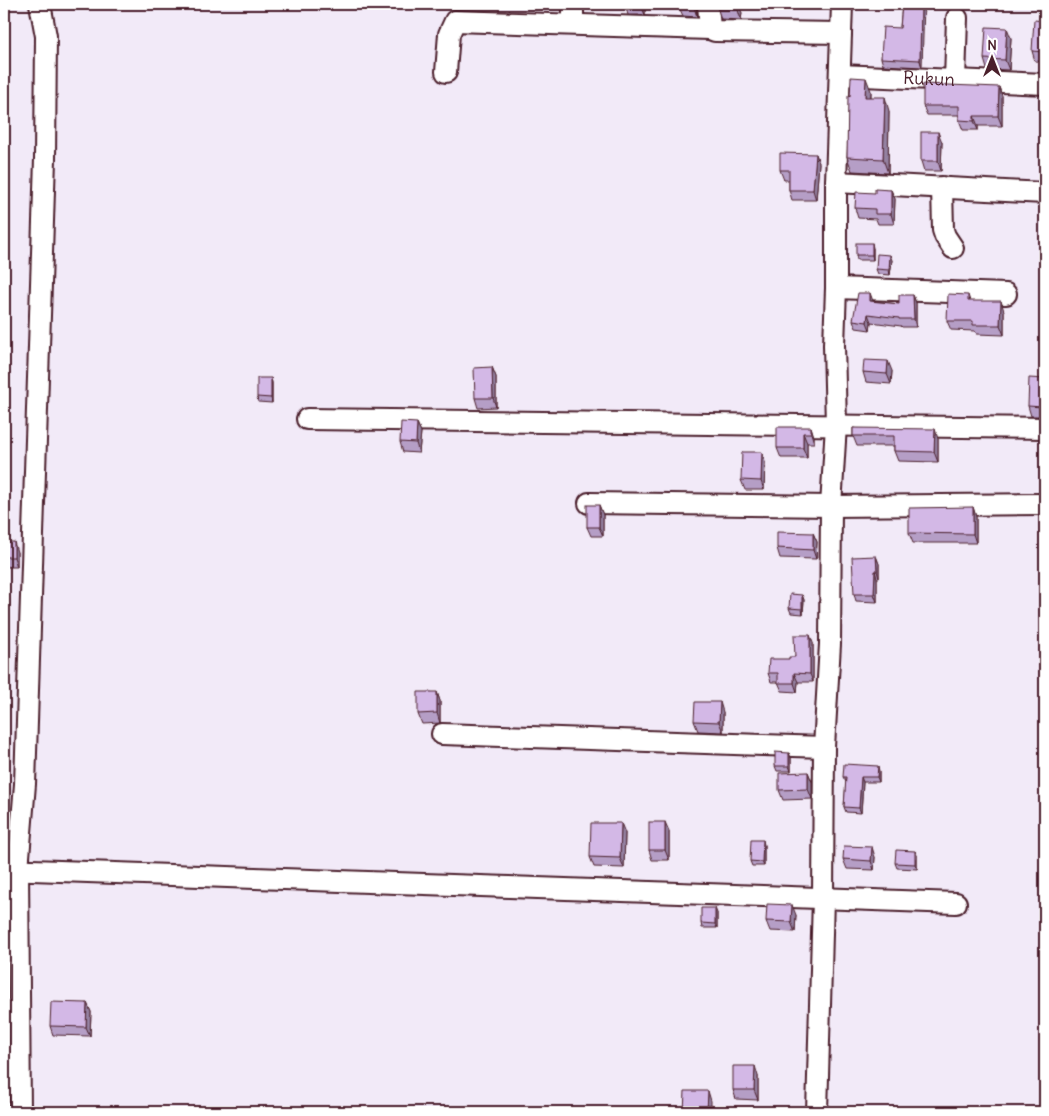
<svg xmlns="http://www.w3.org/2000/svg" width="1049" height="1116" viewBox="0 0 1049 1116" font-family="Delius,sans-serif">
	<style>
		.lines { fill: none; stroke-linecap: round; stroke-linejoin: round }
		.minor-casing { stroke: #4a1f2b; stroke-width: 24 }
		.minor { stroke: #fff; stroke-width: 20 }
		.wall { fill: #b59ec6; stroke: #4a1f2b }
		.shaded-wall { fill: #9481a1; stroke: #4a1f2b }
		.building { fill: #d3b8e6; stroke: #4a1f2b }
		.labels { text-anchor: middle; stroke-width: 4; stroke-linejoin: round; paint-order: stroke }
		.street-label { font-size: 18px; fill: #4a1f2b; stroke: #fff }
	</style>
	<rect width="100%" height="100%" fill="#f2eaf8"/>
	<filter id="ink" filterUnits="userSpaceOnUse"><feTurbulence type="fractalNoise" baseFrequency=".02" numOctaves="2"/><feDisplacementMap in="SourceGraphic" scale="10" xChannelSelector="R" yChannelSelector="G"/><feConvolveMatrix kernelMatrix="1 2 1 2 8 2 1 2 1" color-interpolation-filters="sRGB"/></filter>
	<g filter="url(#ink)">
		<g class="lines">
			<defs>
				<g id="minor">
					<path d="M573 4V24"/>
					<path d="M708 4 710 29 715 31 841 33"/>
					<path d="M446 72 449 34 455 21 710 29"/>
					<path id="s1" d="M840 75 955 80 957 18"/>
					<path d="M955 80 1045 84"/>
					<path d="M836 182 1045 193"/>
					<path d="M942 187 943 230 945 236 953 248"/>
					<path d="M836 288 1006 294"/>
					<path d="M307 419 1045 428"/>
					<path d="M589 503 831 506 1045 504"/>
					<path d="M442 734 824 747"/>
					<path d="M4 869 956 903"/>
					<path d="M20 1112 18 869 25 784 45 159 46 36 40 4"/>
					<path d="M817 1112 823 898 824 747 830 644 831 506 836 425 834 345 836 288V182L842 4"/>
				</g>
			</defs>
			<use href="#minor" class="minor-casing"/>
			<use href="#minor" class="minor"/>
		</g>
		<g class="wall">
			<path d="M625 4H645V15H628Z"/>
			<path d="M679 4H696L697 17 683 16 679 7Z"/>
			<path d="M738 4 742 13 741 20 721 19 718 10Z"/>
			<path d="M902 4 922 67 883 65 881 58 900 28Z"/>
			<path d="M1045 21V62L1035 61 1032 51Z"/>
			<path d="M1011 38 1009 70 987 69 984 59Z"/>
			<path d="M999 87 1002 96V126H978V130H963L959 120V115H927L923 106Z"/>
			<path d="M871 91V97L889 111 888 173 852 171 847 157 850 96Z"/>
			<path d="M942 142 941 171H924L921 161Z"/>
			<path d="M816 154 819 163 816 200H792L789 190V180H784L780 170Z"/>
			<path d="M891 190 895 199 894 224H878L876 219 858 218 855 208 875 193Z"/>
			<path d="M873 248V260H857L856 255Z"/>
			<path d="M892 260 890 275 878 274 876 269Z"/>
			<path d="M913 295 916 303V327H902L901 326 871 322 870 330 856 328 853 320 873 301 899 304Z"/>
			<path d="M968 295 970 301 1004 311V335L977 334 975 331 951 330 947 321Z"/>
			<path d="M492 367 496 377V407L478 408 475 398Z"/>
			<path d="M892 371 891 384 866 382 863 372Z"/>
			<path d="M271 378 272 383V403L258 402 257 397Z"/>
			<path d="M1045 379V416H1031L1028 406Z"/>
			<path d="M417 423 421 432 419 453 403 452 400 442Z"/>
			<path d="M811 427 814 437V443H807V458H781L777 448Z"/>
			<path d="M853 428 938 439V462L898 461 894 451V446H857L853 436Z"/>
			<path d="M765 462 764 490H745L741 480Z"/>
			<path d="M599 505 603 515V536H591L587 527Z"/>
			<path d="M973 507 976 517V543H913L909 533Z"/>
			<path d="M813 533 817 542 816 559 780 558 777 548Z"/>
			<path d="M4 542 17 552V567H4Z"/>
			<path d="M876 556 879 564V578H877V602L856 601 854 594Z"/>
			<path d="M802 595 804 600 803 614 791 613 789 608Z"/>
			<path d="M813 643V682H798L797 692 782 691 778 682H771L768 673 789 659 795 657Z"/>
			<path d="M437 692 440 701V723L422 724 418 714Z"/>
			<path d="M723 712V732L698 731 694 721Z"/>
			<path d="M789 753 791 758V771H777L775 766Z"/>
			<path d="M879 771V782H863L861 813 846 812 844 807 846 782 843 777Z"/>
			<path d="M808 772 812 782V799L783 800 779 790Z"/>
			<path d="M669 831V860H652L649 850Z"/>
			<path d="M625 833 624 868 594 867 590 857Z"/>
			<path d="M764 845V866H752L750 861Z"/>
			<path d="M917 855V869L897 868 895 863Z"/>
			<path d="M875 857 874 870 847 869 843 859Z"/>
			<path d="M717 913V928H702L701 923Z"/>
			<path d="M796 915 795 932 770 931 766 921Z"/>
			<path d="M87 1003 91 1012 90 1036 53 1035 50 1026Z"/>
			<path d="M758 1076V1100L736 1099 733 1090Z"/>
		</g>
		<g class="shaded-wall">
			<path d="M641 4H645V15L641 5Z"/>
			<path d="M693 4H696L697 17 694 7Z"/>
			<path d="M738 4 742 13 741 20 738 10Z"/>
			<path d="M921 4H924L922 67 920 60Z"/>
			<path d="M1007 28 1011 38 1009 70 1005 60Z"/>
			<path d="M866 78 871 91 870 110 865 97Z"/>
			<path d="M999 87 1002 96V126L998 116Z"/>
			<path d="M885 97 889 111 888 173 883 159Z"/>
			<path d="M974 116 978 126V130L974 121Z"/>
			<path d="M938 132 942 142 941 171 938 161Z"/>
			<path d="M816 154 819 163 816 200 813 190Z"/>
			<path d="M891 190 895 199 894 224 891 214Z"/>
			<path d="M872 243 873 248V260L872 255Z"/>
			<path d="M890 255 892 260 890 275 889 270Z"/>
			<path d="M870 293 873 301H870Z"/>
			<path d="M913 295 916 303V327L914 319Z"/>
			<path d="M1001 301 1004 311V335L1000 325Z"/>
			<path d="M868 314 871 322 870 330 867 322Z"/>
			<path d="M888 361 892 371 891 384 887 374Z"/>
			<path d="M492 367 496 377V407L493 398Z"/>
			<path d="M271 378 272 383V403L271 398Z"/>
			<path d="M417 423 421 432 419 453 416 443Z"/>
			<path d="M811 427 814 437V443L811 433Z"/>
			<path d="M935 429 938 439V462L934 452Z"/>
			<path d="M803 433 807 443V458L803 448Z"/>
			<path d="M762 452 765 462 764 490 761 481Z"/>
			<path d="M599 505 603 515V536L599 527Z"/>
			<path d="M973 507 976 517V543L973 534Z"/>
			<path d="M813 533 817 542 816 559 813 550Z"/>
			<path d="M14 542 17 552V567L14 557Z"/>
			<path d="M876 556 879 564V578L877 571Z"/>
			<path d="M875 571 877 578V602L874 594Z"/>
			<path d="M802 595 804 600 803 614 802 609Z"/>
			<path d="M810 635 813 643V682L810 674Z"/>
			<path d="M794 673 798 682 797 692 794 683Z"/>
			<path d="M437 692 440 701V723L437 713Z"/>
			<path d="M720 702 723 712V732L719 722Z"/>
			<path d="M789 753 791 758V771L789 766Z"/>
			<path d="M878 766 879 771V782L877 777Z"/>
			<path d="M808 772 812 782V799L808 789Z"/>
			<path d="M861 777 863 782 861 813 859 808Z"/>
			<path d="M665 822 669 831V860L665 850Z"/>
			<path d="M621 823 625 833 624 868 620 858Z"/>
			<path d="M763 840 764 845V866L762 862Z"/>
			<path d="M872 847 875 857 874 870 871 861Z"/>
			<path d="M915 851 917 855V869L915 864Z"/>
			<path d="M792 905 796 915 795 932 791 922Z"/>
			<path d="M715 908 717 913V928L715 924Z"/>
			<path d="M87 1003 91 1012 90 1036 86 1027Z"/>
			<path d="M755 1066 758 1076V1100L754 1090Z"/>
			<path d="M708 1091 711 1101V1112H707Z"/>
		</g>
		<g class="building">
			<rect x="625" y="4" width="16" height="1"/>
			<path d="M679 4H693L694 7H679Z"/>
			<path d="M717 4H738V10H718Z"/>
			<path d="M902 4H921L920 60 881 58 883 27 900 28Z"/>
			<path d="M1034 20 1045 21V52L1032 51Z"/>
			<path d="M986 27 1007 28 1005 60 984 59Z"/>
			<path d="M851 77 866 78 865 97H885L883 159 847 157 848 96H850Z"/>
			<path d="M923 84 999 87 998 116H974V121L959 120V106H923Z"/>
			<rect x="921" y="132" width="17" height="29"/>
			<path d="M780 153 816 154 813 190H789V170H780Z"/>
			<path d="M875 189 891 190V214H875V209L855 208 856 192 875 193Z"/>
			<rect x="856" y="243" width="16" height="12"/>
			<path d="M877 254 890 255 889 270 876 269Z"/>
			<path d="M858 293H870V301L899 304V295H913L914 319H899V318L868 314 867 322 853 320Z"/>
			<path d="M948 294 968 295V301H1001L1000 325H973V321H947Z"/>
			<path d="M864 360 888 361 887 374 863 372Z"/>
			<path d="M492 367 493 398H475L474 368Z"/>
			<path d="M257 378H271V398L257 397Z"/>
			<path d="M1029 378 1045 379V408L1042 407 1028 406Z"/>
			<path d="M401 422 417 423 416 443 400 442Z"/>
			<path d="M777 427H811V433H803V448H777Z"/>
			<path d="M853 428 935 429 934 452 894 451V436H853Z"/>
			<path d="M742 452H762L761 481 741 480Z"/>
			<rect x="587" y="505" width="12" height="22"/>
			<path d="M973 507V534L909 533V508Z"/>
			<path d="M777 532 813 533V550L777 548Z"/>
			<rect x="4" y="542" width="10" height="15"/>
			<path d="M876 556 877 571H875L874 594H854L852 557Z"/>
			<path d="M790 594 802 595V609L789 608Z"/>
			<path d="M794 635H810V674L794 673V683H778V673H768L769 659H789V657H795Z"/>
			<path d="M418 692H437V713L418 714Z"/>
			<path d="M695 702H720L719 722 694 721Z"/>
			<path d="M775 752 789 753V766H775Z"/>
			<path d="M844 764 878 766 877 777H861L859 808 844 807 846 777H843Z"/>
			<path d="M808 772V789L779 790V773Z"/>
			<rect x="649" y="822" width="16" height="28"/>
			<path d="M591 823H621L620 858 590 857Z"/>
			<path d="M751 840H763L762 862 750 861Z"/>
			<path d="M844 846 872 847 871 861 843 859Z"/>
			<path d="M896 850 915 851V864L895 863Z"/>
			<path d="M767 904 792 905 791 922 766 921Z"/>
			<path d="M701 908H715V924L701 923Z"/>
			<path d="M51 1002 87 1003 86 1027 50 1026Z"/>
			<path d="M733 1066H755L754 1090H733Z"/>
			<path d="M685 1091H708L707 1112H684Z"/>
		</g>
	</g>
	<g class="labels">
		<g class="street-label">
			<text dy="6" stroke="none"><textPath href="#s1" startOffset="89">Rukun</textPath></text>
		</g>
	</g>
	<rect width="1049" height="1116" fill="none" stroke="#fff" stroke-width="20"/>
	<rect x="10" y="10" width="1029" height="1096" fill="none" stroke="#4a1f2b" stroke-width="2" filter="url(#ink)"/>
	<g transform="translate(992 58)" stroke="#ffffff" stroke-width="4" paint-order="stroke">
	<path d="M0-4L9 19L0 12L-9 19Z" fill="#4a1f2b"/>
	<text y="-8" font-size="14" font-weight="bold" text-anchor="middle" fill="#4a1f2b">N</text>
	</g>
</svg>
